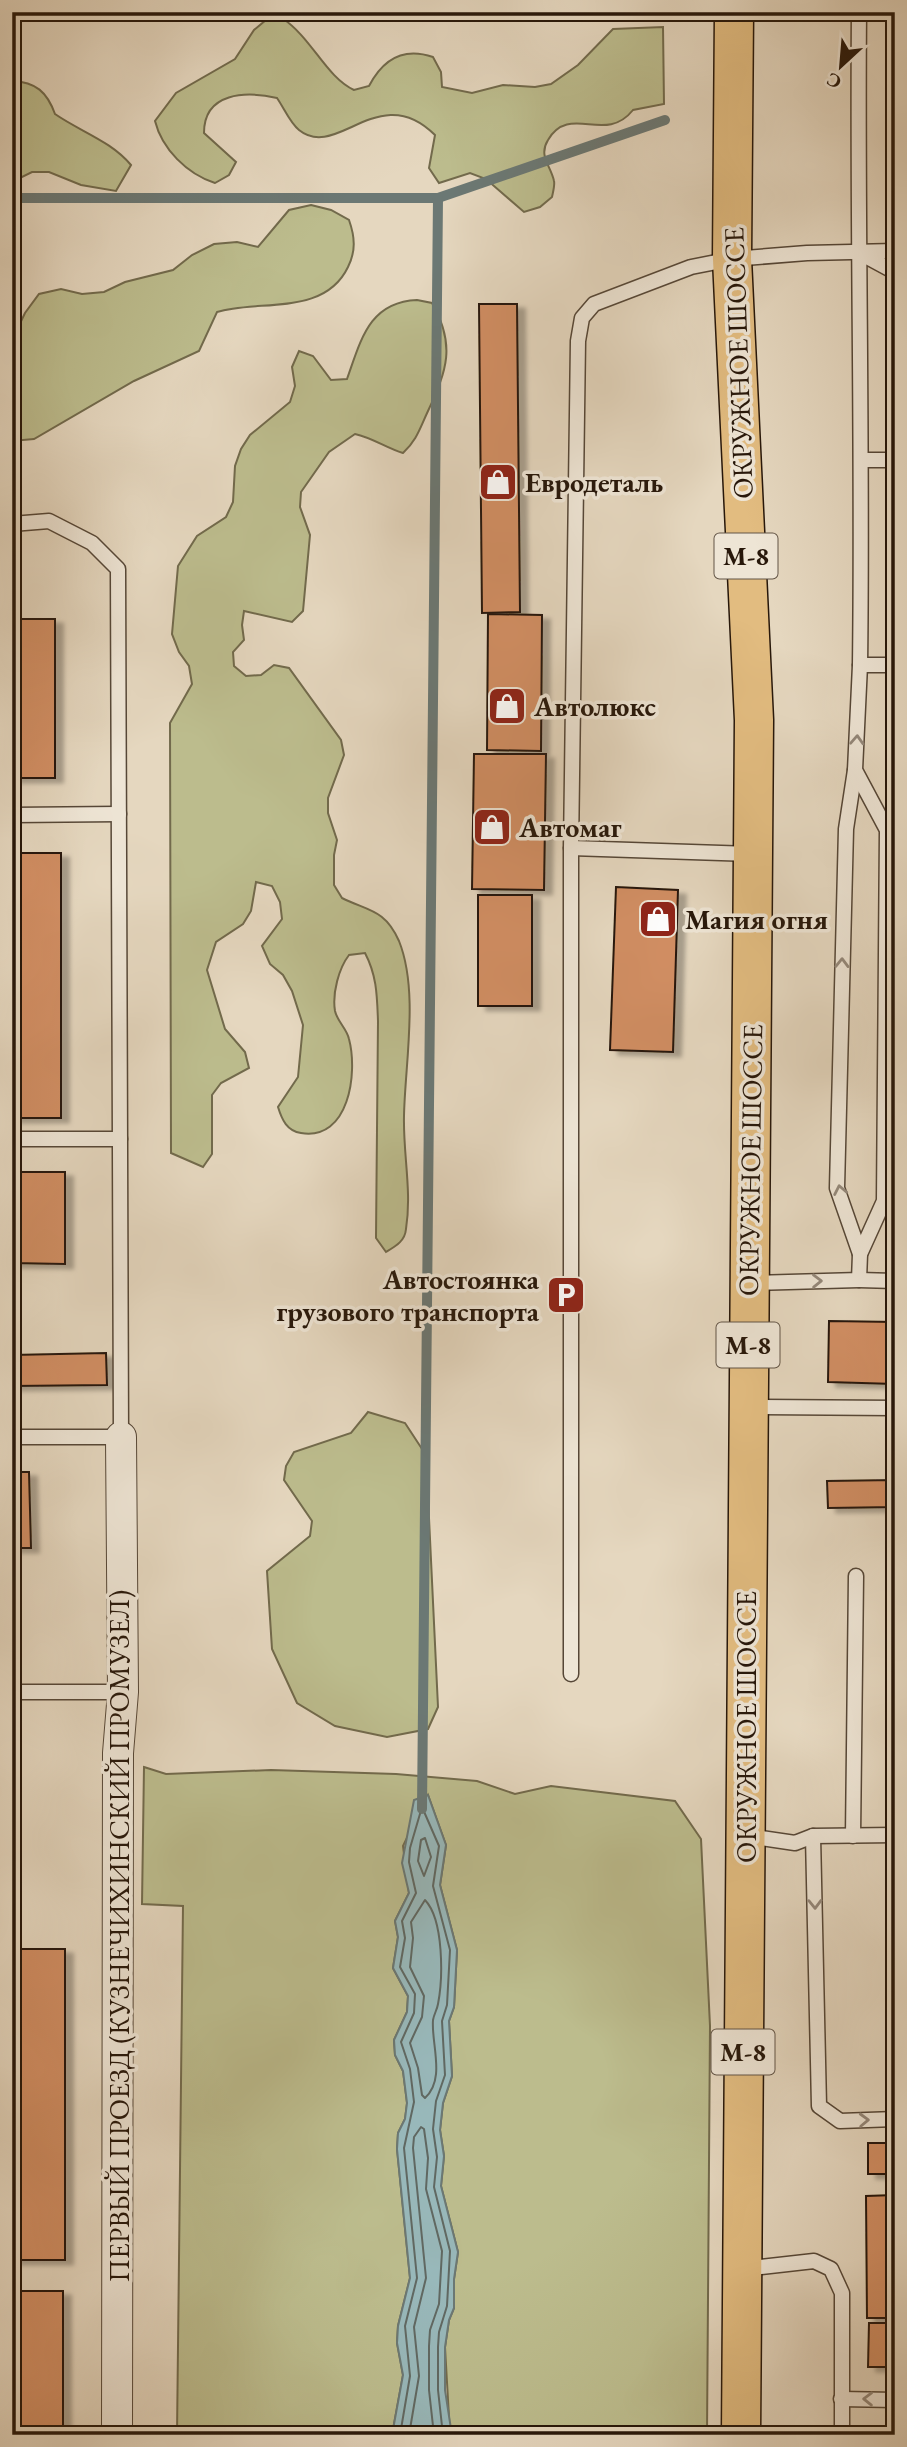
<svg xmlns="http://www.w3.org/2000/svg" width="907" height="2447" viewBox="0 0 907 2447" font-family="'EB Garamond',serif">
	<style>
		.green { fill: #bcbc8d; stroke: #726a4c; stroke-width: 2 }
		.water { fill: #98b8ba; stroke: #6b7874; stroke-width: 2 }
		.lines { fill: none; stroke-linecap: round; stroke-linejoin: round }
		.shore { stroke: #606862; stroke-width: 2 }
		.stream { stroke: #6b7874; stroke-width: 10 }
		.building { fill: #d18e64; stroke: #27170a; stroke-width: 2; filter: url(#shadow) }
		.service-casing { stroke: #564737; stroke-width: 17 }
		.minor-casing { stroke: #564737; stroke-width: 32 }
		.primary-casing { stroke: #27170a; stroke-width: 41 }
		.service { stroke: #eee5d5; stroke-width: 14 }
		.minor { stroke: #eee5d5; stroke-width: 30 }
		.primary { stroke: #e2bc80; stroke-width: 38 }
		.oneway { stroke: #94887a }
		.labels { text-anchor: middle; stroke-width: 7; stroke-linejoin: round; paint-order: stroke }
		.shield { fill: #eee5d5; stroke: #635547; stroke-width: 2 }
		.shield-label { font-size: 26px; font-weight: bold; fill: #27170a }
		.street-label { font-size: 28px; fill: #27170a; stroke: #eee5d5 }
		.poi-label { font-size: 28px; font-weight: bold; fill: #27170a; stroke: #eee5d5; text-anchor: start }
	</style>
	<defs>
		<filter id="shadow"><feDropShadow dx="8" dy="4.5" stdDeviation="2" flood-color="#0004"/></filter>
	</defs>
	<rect width="100%" height="100%" fill="#e5d7bf"/>
	<filter id="stains"><feTurbulence type="fractalNoise" baseFrequency=".00286" numOctaves="4"/><feColorMatrix values="0 0 0 0 .2 0 0 0 0 .09 0 0 0 0 .02 0 0 0 .5 -.17"/></filter>
	<radialGradient id="worn" r=".72"><stop offset=".6" stop-color="#630" stop-opacity="0"/><stop offset="1" stop-color="#630" stop-opacity=".3"/></radialGradient>
	<g class="green">
		<path d="M282 18C312 38 326 77 354 90L369 86C383 59 404 47 433 57L441 72 442 87 472 93 503 85 535 87 551 84 578 65 613 29 663 27 664 104 633 110C605 145 570 103 548 140 538 156 551 166 554 181 555 185 553 192 552 197L540 207 524 212 486 179 470 173 439 183 429 168 435 135C379 79 337 161 299 130 290 123 284 108 277 98 246 91 204 92 204 133L236 162 229 175 215 183C187 174 162 149 155 121L176 93 235 59 254 30 266 20Z"/>
		<path d="M12 81C36 82 47 92 55 114 81 132 111 141 131 165L116 191 81 185 49 172H32L12 182Z"/>
		<path d="M311 205 331 210 349 220C355 237 356 251 348 267 324 317 259 299 217 312L199 351 134 381 34 439 12 441V340L25 313 39 294 61 289 82 294 104 292 125 282 173 270 192 255 214 244 237 242 258 247 289 210Z"/>
		<path d="M417 300 432 303C456 345 447 370 428 411 420 428 417 440 403 453 386 448 373 438 355 434L329 452 301 492 300 507 310 535 303 611 292 622 244 611 242 625 244 640 233 652 234 666 246 676 261 675 274 665 289 668 341 740 344 755 328 798V813L337 840 334 855V885L342 898C368 911 385 909 399 941 419 991 405 1063 404 1116 403 1154 412 1191 406 1229 405 1241 396 1246 386 1252L376 1238 378 1021C377 996 377 976 365 953L349 955C339 968 332 993 335 1011 337 1021 347 1029 349 1039 358 1073 349 1141 301 1133 287 1131 282 1120 278 1107L298 1077 303 1025 292 991 283 975 270 964 262 946 282 919 280 902 272 886 256 882 251 911 243 924 216 942 207 970 225 1029 245 1052 249 1068 221 1083 212 1095V1154L203 1167 171 1153 170 723 192 684 189 666 179 652 172 634 178 566 197 536 226 517 233 502 235 466 241 449 250 435 290 402 295 386 292 367 299 351 313 356 331 380 347 379C361 340 369 302 417 300Z"/>
		<path d="M368 1412 405 1423 426 1455 438 1707 428 1729 387 1737 335 1726 297 1703 272 1649 267 1571 310 1536 312 1521 284 1480 286 1466 294 1452 351 1433Z"/>
		<path d="M144 1767 166 1774 271 1770 396 1774 477 1781 515 1794 551 1786 675 1801 701 1839 710 2026 707 2435H450L445 2347 449 2320 454 2308V2279L458 2252 441 2186 444 2156 440 2130 443 2103 452 2076 449 2021 454 2007 457 1950 440 1885 446 1845 428 1795 403 1846 409 1893 395 1921 398 1937 393 1968 408 1996 407 2012 394 2040 395 2055 403 2071 407 2103 405 2119 398 2133 397 2149 410 2278 398 2326 397 2343 403 2375 392 2435H177L183 1906 142 1904Z"/>
	</g>
	<path class="water" d="M428 1795 446 1845 440 1885 457 1950 454 2007 449 2021 452 2076 443 2103 440 2130 444 2156 441 2186 458 2252 454 2279V2308L449 2320 445 2347V2390L451 2429 450 2435H392L403 2375 397 2343 398 2326 410 2278 397 2149 398 2133 405 2119 407 2103 403 2071 395 2055 394 2040 407 2012 408 1996 393 1968 398 1937 395 1921 409 1893 402 1863 414 1800Z"/>
	<g class="lines">
		<g class="shore">
			<path d="M425 1838 431 1857 424 1876 418 1861 421 1840Z"/>
			<path d="M425 1900C444 1920 443 1978 438 2004 437 2010 434 2014 433 2020 431 2044 446 2079 425 2098L422 2095 418 2068 410 2043 422 2017 424 1996 410 1967 413 1938 411 1922Z"/>
			<path d="M400 2435 410 2376 405 2326 417 2278 404 2148 414 2102 410 2069 401 2042 414 2013 415 1994 400 1967 405 1938 402 1921 416 1893 409 1862 410 1848 422 1807 439 1846 433 1886 450 1950 447 2005 442 2021 445 2075 436 2101 433 2129 437 2157 434 2187 450 2251 447 2306 439 2332 438 2347V2390L443 2435"/>
			<path d="M409 2435 419 2376 414 2327 426 2278 413 2148 414 2137 421 2127 424 2129 428 2158 426 2189 442 2251 439 2304 430 2330 429 2346V2390L434 2435"/>
		</g>
		<g class="stream">
			<path d="M12 198H438L665 120"/>
			<path d="M422 1809 438 198"/>
		</g>
	</g>
	<g class="building">
		<path d="M479 304H517L520 612 482 613Z"/>
		<path d="M488 614 542 615 541 751 487 750Z"/>
		<rect x="12" y="619" width="43" height="159"/>
		<path d="M474 754H546L544 890 472 889Z"/>
		<rect x="12" y="853" width="49" height="265"/>
		<path d="M616 887 678 890 673 1052 610 1050Z"/>
		<rect x="478" y="895" width="54" height="111"/>
		<path d="M12 1172H65V1264L12 1263Z"/>
		<path d="M829 1321 895 1322V1384L828 1382Z"/>
		<path d="M106 1353 107 1385 12 1386V1355Z"/>
		<path d="M12 1472H29L31 1548H12Z"/>
		<path d="M895 1480V1507L828 1508 827 1481Z"/>
		<rect x="12" y="1949" width="53" height="311"/>
		<rect x="868" y="2143" width="27" height="31"/>
		<path d="M895 2195V2318H867L866 2196Z"/>
		<rect x="12" y="2291" width="51" height="144"/>
		<path d="M869 2323H895V2367H868Z"/>
	</g>
	<g class="lines">
		<defs>
			<g id="service">
				<path d="M859 12C857 230 863 447 860 665H895"/>
				<path d="M858 252 895 272"/>
				<path d="M863 460H895"/>
				<path d="M12 524 49 521 92 543 118 569 121 1437H12"/>
				<path d="M855 770 846 829 837 1188 860 1254"/>
				<path d="M12 815 119 814"/>
				<path d="M571 848 751 854"/>
				<path d="M12 1139H120"/>
				<path d="M859 1280 895 1281"/>
				<path d="M750 1283 859 1280 860 1254 884 1201 887 830 855 770 860 665"/>
				<path d="M749 1407 895 1408"/>
				<path d="M571 1674V848L578 341 582 318 594 304 691 267 732 259 807 253 895 251"/>
				<path d="M12 1692H123"/>
				<path d="M747 1836 795 1843 813 1836 895 1835"/>
				<path d="M813 1836 819 2106 840 2121 895 2119"/>
				<path d="M853 1836 856 1576"/>
				<path d="M743 2269 814 2261 831 2269 842 2293V2435"/>
				<path d="M841 2399 895 2400"/>
			</g>
			<path id="minor" d="M117 2435 118 1753 123 1692 121 1437"/>
			<path id="primary" d="M734 12 732 259 754 720 741 2435"/>
		</defs>
		<use href="#service" class="service-casing"/>
		<use href="#minor" class="minor-casing"/>
		<use href="#primary" class="primary-casing"/>
		<use href="#service" class="service"/>
		<use href="#minor" class="minor"/>
		<use href="#primary" class="primary"/>
	</g>
	<defs><path id="oneway-chevron" d="M-2-3.5L2.5 0L-2 3.5" fill="none" stroke-width="1.6" stroke-linecap="round" stroke-linejoin="round" transform="scale(1.75)"/></defs>
	<g class="oneway">
		<use href="#oneway-chevron" transform="translate(857 740) rotate(-87)"/>
		<use href="#oneway-chevron" transform="translate(842 963) rotate(-89)"/>
		<use href="#oneway-chevron" transform="translate(840 1190) rotate(-101)"/>
		<use href="#oneway-chevron" transform="translate(817 1281) rotate(-1)"/>
		<use href="#oneway-chevron" transform="translate(815 1904) rotate(89)"/>
		<use href="#oneway-chevron" transform="translate(864 2120) rotate(-2)"/>
		<use href="#oneway-chevron" transform="translate(868 2399) rotate(-179)"/>
	</g>
	<defs>
		<symbol id="shop-square" viewBox="-11 -11 22 22"><rect x="-9" y="-9" width="18" height="18" rx="4" fill="#8f2418" stroke="#eee5d5"/><path d="M-5-2.5h2.3a2.7 3.5 0 0 1 5.4 0H5L5.5 6h-11ZM-1.5-2.5h3a1.5 2.3 0 0 0-3 0Z" fill="#fff"/></symbol>
		<symbol id="parking-square" viewBox="-11 -11 22 22"><rect x="-9" y="-9" width="18" height="18" rx="4" fill="#8f2418" stroke="#eee5d5"/><path d="M-3.5-5.5H1a3.5 3.5 0 0 1 0 7H-1V5.5H-3.5ZM-1-3.4V-.6H.8a1.4 1.4 0 0 0 0-2.8Z" fill="#fff"/></symbol>
	</defs>
	<g fill-rule="evenodd">
		<use href="#shop-square" x="476" y="460" width="44" height="44"/>
		<use href="#shop-square" x="485" y="684" width="44" height="44"/>
		<use href="#shop-square" x="470" y="805" width="44" height="44"/>
		<use href="#shop-square" x="636" y="897" width="44" height="44"/>
		<use href="#parking-square" x="544" y="1273" width="44" height="44"/>
	</g>
	<g class="labels">
		<g class="shield">
			<rect x="714.5" y="533.5" width="63" height="45" rx="5"/>
			<rect x="716.5" y="1322.5" width="63" height="45" rx="5"/>
			<rect x="711.5" y="2029.5" width="63" height="45" rx="5"/>
		</g>
		<g class="shield-label">
			<text x="746" y="565">М-8</text>
			<text x="748" y="1354">М-8</text>
			<text x="743" y="2061">М-8</text>
		</g>
		<g class="street-label">
			<text transform="translate(738 363) rotate(-92)" y="10">ОКРУЖНОЕ ШОССЕ</text>
			<text transform="translate(750 1160) rotate(-89)" y="10">ОКРУЖНОЕ ШОССЕ</text>
			<text transform="translate(746 1727) rotate(-90)" y="10">ОКРУЖНОЕ ШОССЕ</text>
			<text transform="translate(119 1936) rotate(-90)" y="10">ПЕРВЫЙ ПРОЕЗД (КУЗНЕЧИХИНСКИЙ ПРОМУЗЕЛ)</text>
		</g>
		<g class="poi-label">
			<text x="525" y="492">Евродеталь</text>
			<text x="534" y="716">Автолюкс</text>
			<text x="519" y="837">Автомаг</text>
			<text x="685" y="929">Магия огня</text>
			<text x="539" y="1289" text-anchor="end">Автостоянка<tspan x="539" dy="32">грузового транспорта</tspan></text>
		</g>
	</g>
	<rect width="907" height="2447" fill="none" stroke="#e5d7bf" stroke-width="42"/>
	<rect x="14" y="14" width="879" height="2419" fill="none" stroke="#27170a" stroke-width="3.5"/>
	<rect x="21" y="21" width="865" height="2405" fill="none" stroke="#27170a" stroke-width="2"/>
	<g transform="translate(841 66) rotate(206)" stroke="#eee5d5" stroke-width="5" paint-order="stroke">
	<path d="M0-5L12 26L0 18L-12 26Z" fill="#27170a"/>
	<text y="-10" font-size="19" font-weight="bold" text-anchor="middle" fill="#27170a">С</text>
	</g>
	<rect width="100%" height="100%" filter="url(#stains)"/>
	<rect width="100%" height="100%" fill="url(#worn)"/>
</svg>
